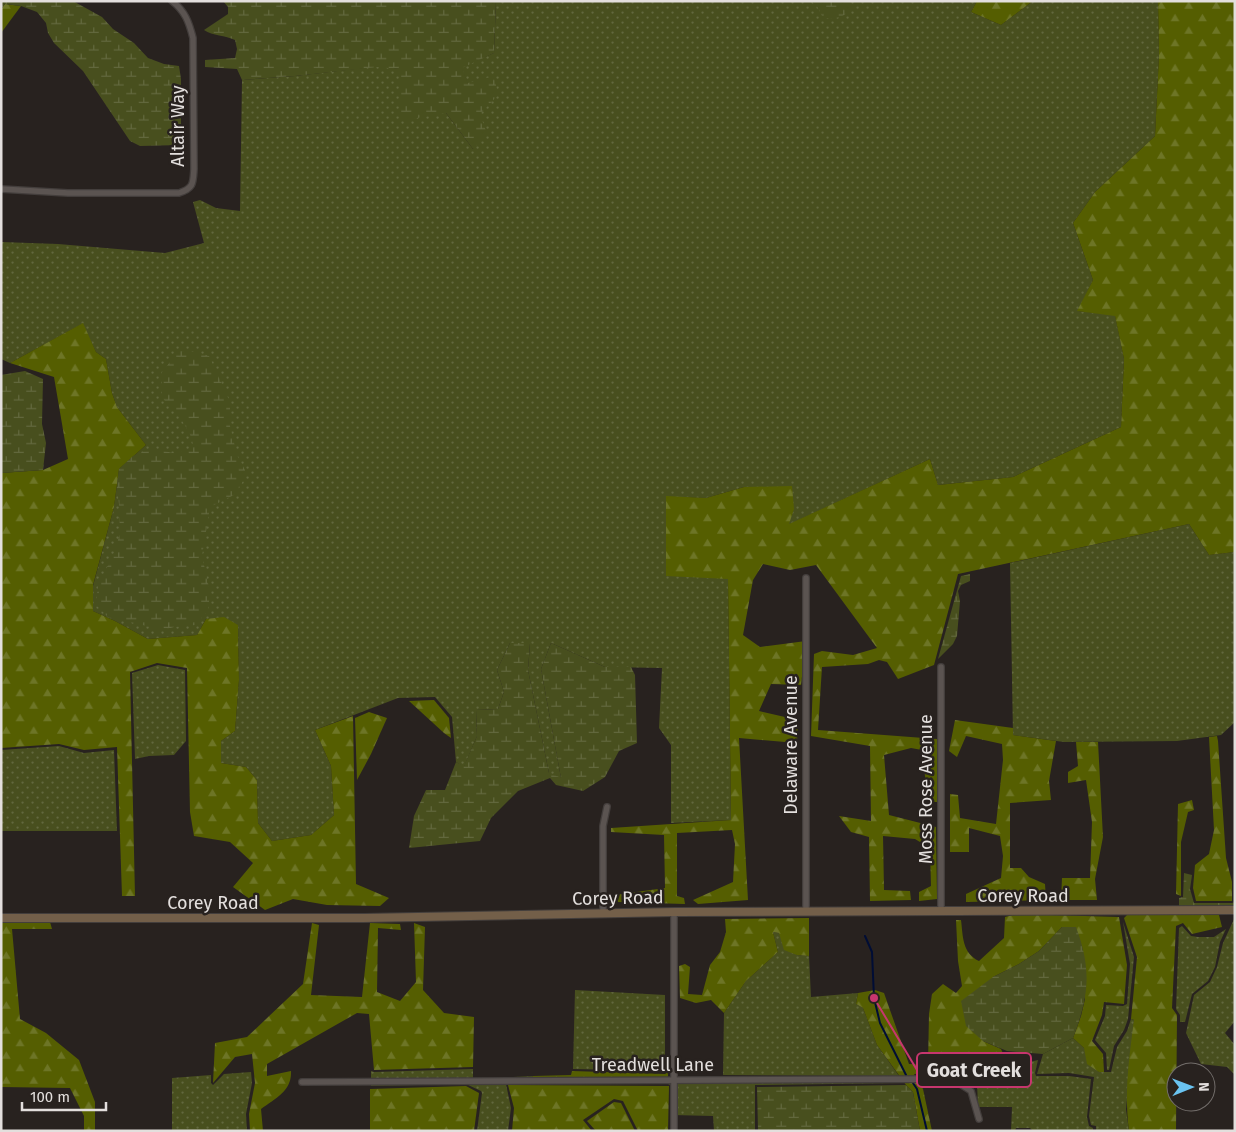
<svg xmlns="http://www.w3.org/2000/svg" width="1236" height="1132" viewBox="0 0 1236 1132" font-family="'Fira Sans',sans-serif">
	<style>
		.grass { fill: url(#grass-dots) }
		.forest { fill: url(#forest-firs) }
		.wetland { fill: url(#wetland-marsh) }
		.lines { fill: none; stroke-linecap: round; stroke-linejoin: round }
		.stream { stroke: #000d35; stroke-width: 2 }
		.street-casing { stroke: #433e3c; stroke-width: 8 }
		.secondary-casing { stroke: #433e3c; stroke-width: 10 }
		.street { stroke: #5b5451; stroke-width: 5.5 }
		.secondary { stroke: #735f49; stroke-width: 8 }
		.labels { text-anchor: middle; stroke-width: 5; stroke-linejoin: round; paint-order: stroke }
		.street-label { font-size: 18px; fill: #e3dfdd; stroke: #28221f }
		.leader { fill: none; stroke: #c7366e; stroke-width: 2 }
		.callout-dot { fill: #c7366e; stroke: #28221f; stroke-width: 2 }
		.callout { fill: #28221f; stroke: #c7366e; stroke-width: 2 }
		.callout-label { font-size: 19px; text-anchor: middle; font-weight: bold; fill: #e3dfdd }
	</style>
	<defs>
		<pattern id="grass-dots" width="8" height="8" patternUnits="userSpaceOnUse" patternTransform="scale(1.25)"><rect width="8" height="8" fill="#484f1e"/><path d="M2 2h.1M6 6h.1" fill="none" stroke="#62683e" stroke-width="1.8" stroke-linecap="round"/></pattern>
		<pattern id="forest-firs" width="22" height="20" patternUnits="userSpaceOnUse" patternTransform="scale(1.25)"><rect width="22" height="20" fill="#555e01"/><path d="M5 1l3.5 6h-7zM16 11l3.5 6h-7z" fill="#6d7526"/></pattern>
		<pattern id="wetland-marsh" width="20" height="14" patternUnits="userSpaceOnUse" patternTransform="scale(1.25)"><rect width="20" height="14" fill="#484f1e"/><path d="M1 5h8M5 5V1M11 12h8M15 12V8" fill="none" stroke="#62683e"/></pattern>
	</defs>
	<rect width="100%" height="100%" fill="#28221f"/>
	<g class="grass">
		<path d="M496 1H977L971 12 1001 25 1033 1H1158L1159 55 1155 136 1095 192 1073 223 1093 280 1078 311 1115 315 1124 359 1121 427 1013 477 938 485 930 459 788 525 744 487 706 498 666 497 728 579 731 820 671 823V745L659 728 662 668 605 667 551 643 541 669 561 778H550L528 670 530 644 510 643 497 670 504 692 498 709 476 710 477 736 464 767 456 762 452 717 435 697 398 698 315 730 331 766 334 815 311 835 272 841 258 823 257 780 246 767 221 763V741L235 731 239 680 238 625 206 619 197 635 148 639 115 621 93 611V586L114 507 119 469 146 445 117 407 112 393 106 359 96 352 82 324 10 363 1 359V242L58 244 165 253 204 243 193 202 200 200 216 208 240 211 242 80 295 76 380 66 400 69 446 113 473 149 480 114 461 67 494 53Z"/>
		<path d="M1189 524 1209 555 1235 552V722L1221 735 1177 741 1064 742 1013 735 1010 563Z"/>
		<path d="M158 665 185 670 186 741 174 755 149 756 135 759 132 673Z"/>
		<path d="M59 746 84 753 114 750 117 831H1V750Z"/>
		<path d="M1235 917V1021L1225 1033 1235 1045V1075L1227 1067 1201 1064 1186 1033 1194 995 1210 982 1217 967 1223 943Z"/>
		<path d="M1123 922 1134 957 1128 1019 1124 1030 1114 1046 1109 1070H1107L1106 1053 1095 1040 1105 1016 1106 1005 1123 1006 1127 1004 1130 964Z"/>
		<path d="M1182 926 1191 936 1198 937H1214L1226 929 1220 942 1215 967 1208 981 1192 994 1185 1022H1180V1015L1176 1009 1179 928Z"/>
		<path d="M773 932 779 933 797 955 809 956 811 997 858 993 856 1004 863 1008 877 1045 899 1076 723 1075 724 1013 746 981 778 952Z"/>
		<path d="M575 990 665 995V1071L573 1069Z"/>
		<path d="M1131 1019 1136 1021 1126 1109 1129 1131H1096V1126L1091 1125 1089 1116 1094 1077 1069 1073 1037 1074 1043 1054 1073 1038 1084 1048 1099 1072H1111L1117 1047 1127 1031Z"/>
		<path d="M1038 1060 1035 1073 1036 1076H1069L1091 1079 1087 1117 1089 1126 1093 1128V1131H1033L1030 1128H1016L1015 1131H1011L1012 1107H978L977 1082 968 1075 1011 1072 1013 1069 1011 1063 1018 1065Z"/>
		<path d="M371 1064V1071L374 1072 473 1069V1079L533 1076 531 1083 506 1084 511 1108 508 1131H477L482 1093 481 1091 466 1084 371 1086Z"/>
		<path d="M251 1072 252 1083 246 1114 247 1131H172V1078L211 1075V1083L213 1085 224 1074Z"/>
		<path d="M898 1079 901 1083 755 1085V1131H714L713 1116 672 1115V1086L668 1084V1081Z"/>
	</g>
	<g class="forest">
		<path d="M977 1H1033L1001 25 971 12Z"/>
		<path d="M1158 1H1235V552L1209 555 1189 524 958 574 934 665 898 679 887 662 879 660 868 664 822 667 818 730 937 739V802H928L922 750 911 748 884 755 889 815 936 827 937 899 919 901V892L931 886 930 848 915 839 883 836 884 890 910 891 911 900 870 901 869 837 851 832 839 816 871 821 870 746 811 736 814 654 822 651 853 655 877 648 816 565 790 570 763 564 753 580 743 635 760 647 806 641 801 685 771 684 759 711 798 720 797 743 739 738 748 900 698 904 693 900 733 882 735 844 732 830 677 833V896L684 898 685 904 618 902 614 895 665 888 664 835 611 832V828L731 820 728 579 666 576V496L706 498 744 487 792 486 794 509 789 524 930 459 938 485 1013 477 1121 427 1124 359 1115 316 1077 311 1093 280 1073 223 1095 192 1155 136 1159 55Z"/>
		<path d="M5 4 21 6 1 33V9Z"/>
		<path d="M83 323 96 352 106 359 112 393 117 407 146 445 119 469 114 507 93 585V611L115 621 148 639 197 635 206 619 224 617 238 625 239 680 235 731 221 741V763L246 767 257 780 258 823 272 841 311 835 334 815 331 766 315 730 353 716 356 884 389 898 380 906 327 905 293 899 265 910 233 887 253 863 230 842 194 836 190 812 187 668 157 663 130 672 135 896H122L117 747 84 750 59 744 1 748V473L43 470 68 459 54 377 10 363Z"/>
		<path d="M434 700 449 718 451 738 444 733 409 701Z"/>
		<path d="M369 712 387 718 371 754 357 780 355 718Z"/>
		<path d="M955 720 1013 728V735L1056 741 1049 781 1051 800 1010 803V868H1021L1029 877 1045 884 1046 900 966 902V894L1001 878 1003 856 1000 836 969 828V852H950V794L958 795 960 818 996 824 1003 760 1002 744 966 736 957 757 949 751Z"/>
		<path d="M1217 736 1218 741 1226 858 1232 882V901H1196L1193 888 1195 865 1209 854 1214 830 1209 737Z"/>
		<path d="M1076 742H1098L1103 837 1095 879 1097 900H1061L1062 878H1090L1092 822 1086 780 1068 783V772L1078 766Z"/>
		<path d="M1192 800 1194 810 1188 812 1181 842V896L1176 894 1178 804Z"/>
		<path d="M1016 914 1119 917 1127 965 1124 1004 1104 1002 1102 1015 1092 1041 1103 1054 1104 1072H1099L1087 1064 1084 1048 1073 1038 1081 1016 1085 999 1062 927 1039 951 1019 964 993 977 983 1041 1001 1049 1010 1069 914 1074 923 1089 932 1131H920L913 1092 906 1085 877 1045 863 1008 856 1004 858 993 875 990 884 993 909 1064 928 1065 929 1014 932 994 943 984 956 993 962 986 958 961 956 920H961C963 936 962 953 979 961L1004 938 1005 917Z"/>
		<path d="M1127 915H1219L1222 927 1192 934 1183 923 1176 926 1172 1008 1177 1015 1176 1131H1129C1124 1093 1129 1058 1134 1020L1131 1019 1137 957 1124 918Z"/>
		<path d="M809 918V956L797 955 784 950 779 933 773 932 778 952 746 981 724 1013 711 1000 696 1003 680 998 679 966 685 964 690 967 688 994 702 995 710 965 720 952 726 932 725 919Z"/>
		<path d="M1 922H50L52 929H12L20 1019 46 1033 79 1060 95 1102V1131H84V1116L70 1088 1 1087Z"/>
		<path d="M312 923 319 925 311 995 362 997 370 923 400 924 401 930 378 928 377 992 400 1001 416 982 414 923 425 927 423 990 444 1013 474 1017 473 1067 374 1070 369 1014 357 1013 267 1064V1076L291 1071C292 1091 276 1098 261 1109L263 1131H250L249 1114 255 1083 252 1054 235 1057 213 1083 215 1043 247 1037 303 984Z"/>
		<path d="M668 1067V1081L667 1084 531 1083 533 1076 571 1075 572 1071 665 1074 668 1072Z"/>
		<path d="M508 1085 669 1086 668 1131H638L623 1101 614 1099 583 1120 592 1131H512L514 1108Z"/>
		<path d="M466 1086 479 1093 474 1131H370V1089Z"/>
		<path d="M614 1102 621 1103 635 1131H596L587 1121Z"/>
	</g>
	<g class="wetland">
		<path d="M1 1H73L102 17 113 29 134 43 148 58 164 64 179 66 181 79V145L140 146 130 141 83 71 54 43 48 33 46 23 37 12 21 6 5 4 1 9Z"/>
		<path d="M223 1H496L494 53 462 68 468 83 494 76 498 95 480 114 487 134 473 149 446 113 399 121V69L377 67 295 76 242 80 237 69 205 67V60L235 58 237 49 235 40C225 35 213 36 204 30L228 14V7Z"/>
		<path d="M811 1H851C850 18 837 19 823 18L817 6Z"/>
		<path d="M179 351 196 352 209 356 230 402V426L237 455 245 470 244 479 236 494 210 507 202 556 210 592 208 611 195 625 174 627 160 631 140 624 109 618 96 605 98 586 114 553 120 534 119 504 117 489 119 469 133 456 154 448 172 453 193 449C195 433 173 408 162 398V372Z"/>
		<path d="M25 371 43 379 42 424 46 443 43 470 1 473V375Z"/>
		<path d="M970 574V581L961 585 958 591 960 601 957 636 953 644 938 659 961 576Z"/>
		<path d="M510 643H530L528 670 549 773 561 778 541 669 551 643 605 667H631L635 675 637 743 619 751 605 777 583 791 556 785 550 778 518 791 491 818 480 841 409 848 414 816 426 790H445L456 762 464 766 477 736 476 710 498 709 504 692 497 670Z"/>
		<path d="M1184 873 1192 875 1190 889 1194 903H1232L1235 902V908H1179V898L1183 897Z"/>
		<path d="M1062 927H1076C1092 970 1089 996 1073 1038L1043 1054 1007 1051 983 1041 966 1026 961 1001 993 977 1019 964 1039 951Z"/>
		<path d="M906 1085 913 1092 920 1131H758L757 1087Z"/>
	</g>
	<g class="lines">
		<g class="stream">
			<path d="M865 936 872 952 874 998 880 1023 906 1075"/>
			<path d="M913 1083 917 1089 927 1131"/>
		</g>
		<defs>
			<g id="street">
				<path d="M1 189 68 193H179C194 188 193 183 194 169L193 38C189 22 185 11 172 1"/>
				<path d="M806 578V912"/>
				<path d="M941 667V911"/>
				<path d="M603 914V826L607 807"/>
				<path d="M302 1082 946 1079 960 1084 971 1091 979 1119"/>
				<path d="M674 1131V912"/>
			</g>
			<path id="secondary" d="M1 918H364L674 912 1235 910"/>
		</defs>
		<use href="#street" class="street-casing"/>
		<use href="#secondary" class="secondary-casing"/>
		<use href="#street" class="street"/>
		<use href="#secondary" class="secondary"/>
	</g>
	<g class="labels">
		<g class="street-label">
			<text transform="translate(178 126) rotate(-90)" y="6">Altair Way</text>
			<text transform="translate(791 745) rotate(-90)" y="6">Delaware Avenue</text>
			<text transform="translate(926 789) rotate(-90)" y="6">Moss Rose Avenue</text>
			<text x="1023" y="902">Corey Road</text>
			<text transform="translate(618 898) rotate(-1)" y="6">Corey Road</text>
			<text x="213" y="909">Corey Road</text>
			<text x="653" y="1071">Treadwell Lane</text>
		</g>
	</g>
	<path class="leader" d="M874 998L917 1070"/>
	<circle class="callout-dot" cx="874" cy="998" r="5"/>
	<rect class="callout" x="917" y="1053" width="114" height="34" rx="5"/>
	<g class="callout-label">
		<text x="974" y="1077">Goat Creek</text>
	</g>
	<rect width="1236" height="1132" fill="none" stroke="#e3dfdd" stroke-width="5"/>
	<g transform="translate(1191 1087) rotate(89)"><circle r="24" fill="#28221f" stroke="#736e6b"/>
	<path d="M0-4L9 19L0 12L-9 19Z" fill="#6ac3f1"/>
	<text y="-8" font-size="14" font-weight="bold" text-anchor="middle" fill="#e3dfdd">N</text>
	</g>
	<path d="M22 1102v8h84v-8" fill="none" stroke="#e3dfdd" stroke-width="2.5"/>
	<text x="30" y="1102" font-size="15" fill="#e3dfdd" stroke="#28221f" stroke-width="4" paint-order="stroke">100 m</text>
</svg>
